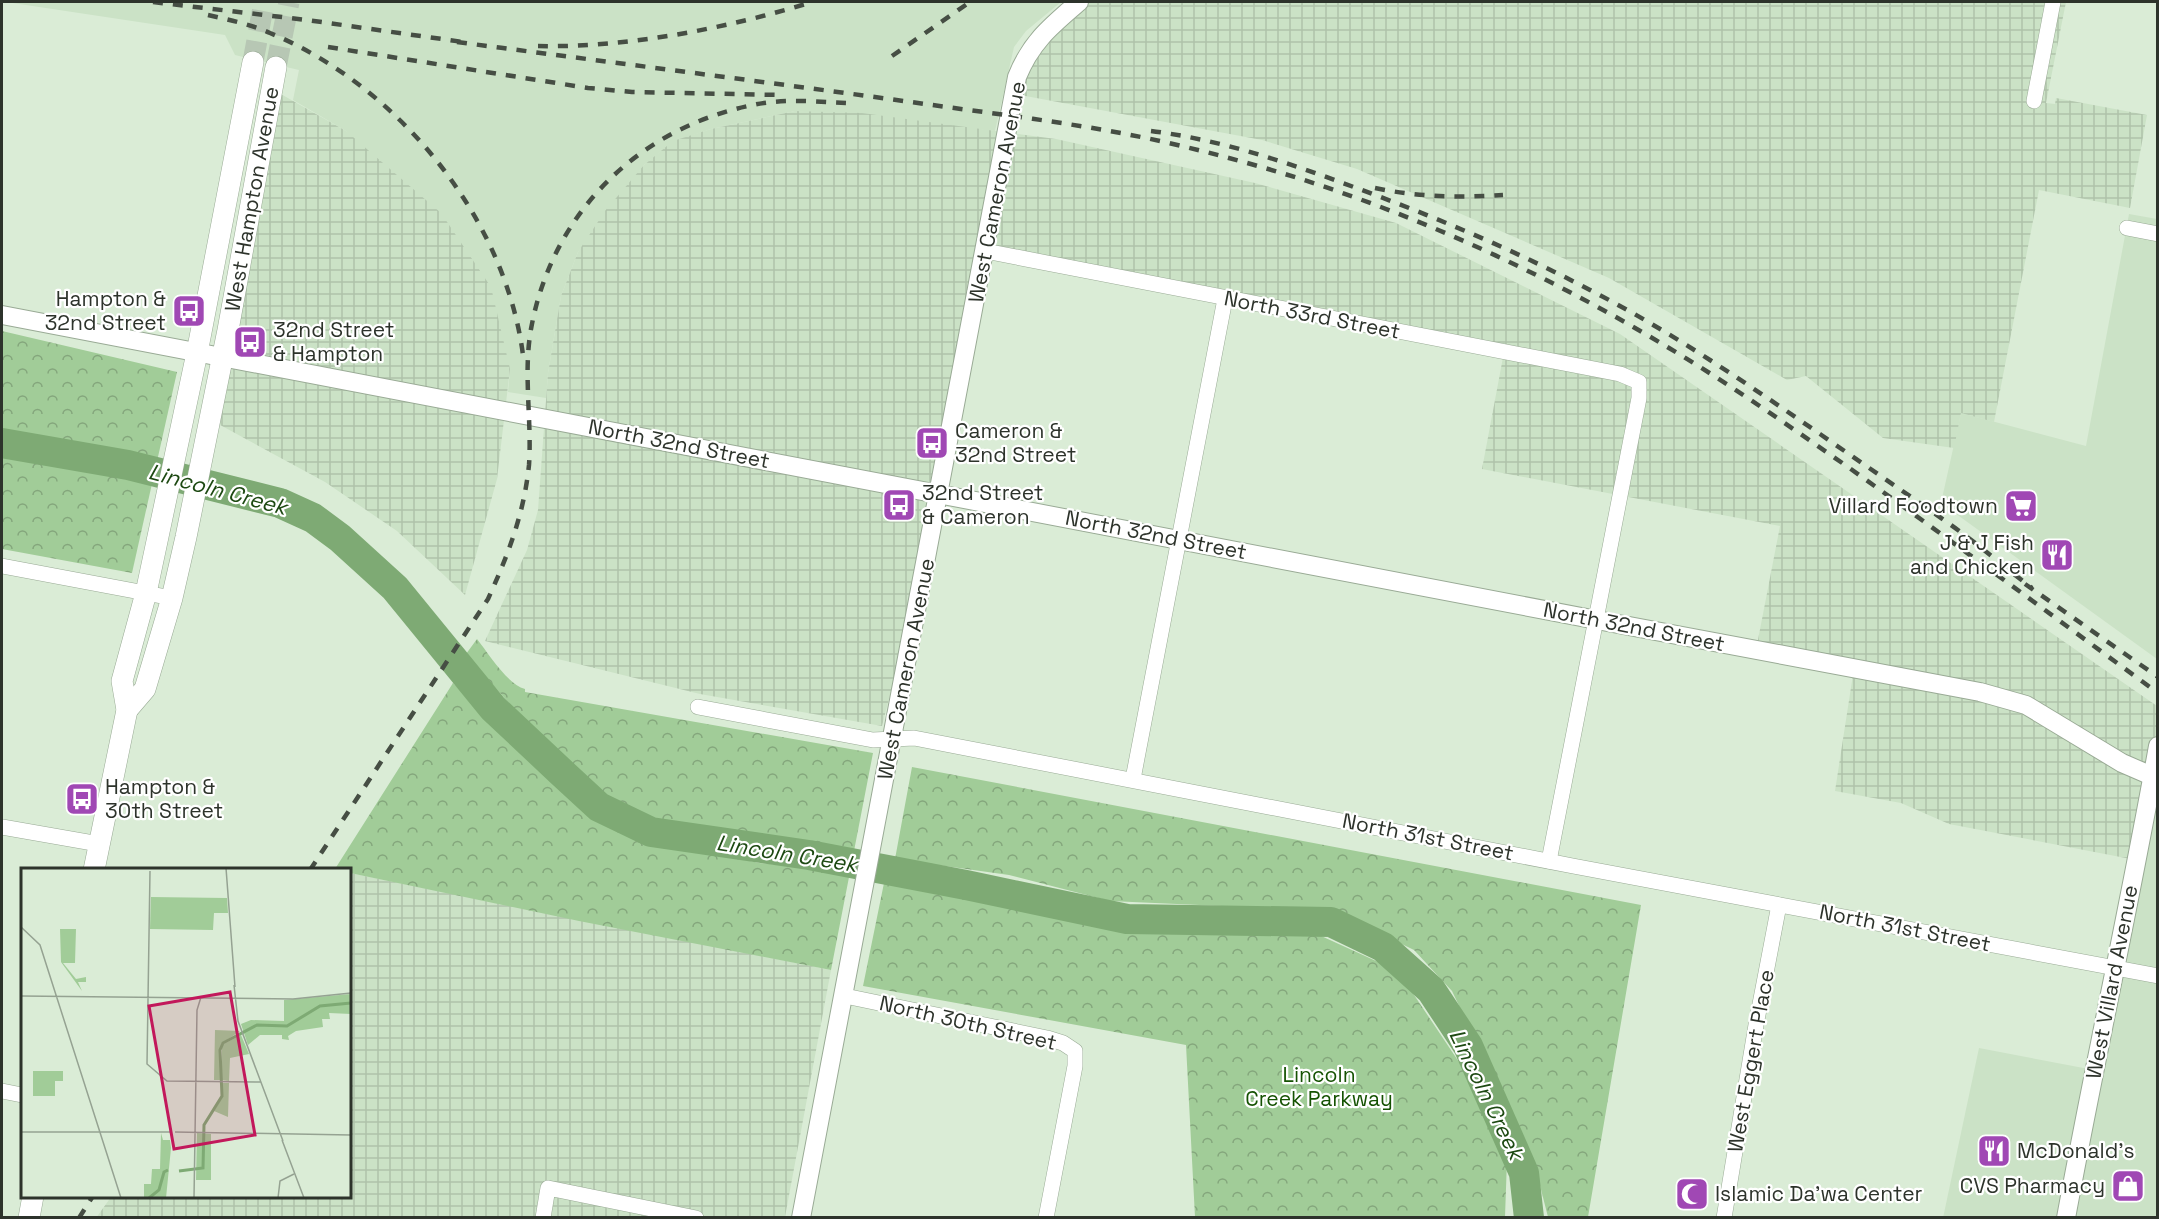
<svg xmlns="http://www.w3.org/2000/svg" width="2159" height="1219" viewBox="0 0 2159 1219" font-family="'Space Grotesk',sans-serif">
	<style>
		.built { fill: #cbe2c6 }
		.industrial { fill: url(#industrial-grid) }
		.forest { fill: url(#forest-crowns) }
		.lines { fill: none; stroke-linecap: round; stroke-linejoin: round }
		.river { stroke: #7eaa74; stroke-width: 30 }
		.secondary-tunnel { stroke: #b7c7b4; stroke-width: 21; stroke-dasharray: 21 10; stroke-linecap: butt }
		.minor-casing { stroke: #99aa95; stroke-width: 16 }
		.tertiary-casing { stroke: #99aa95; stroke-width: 20 }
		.secondary-casing { stroke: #99aa95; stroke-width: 22 }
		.minor { stroke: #fff; stroke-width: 15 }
		.tertiary { stroke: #fff; stroke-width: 18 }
		.secondary { stroke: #fff; stroke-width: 21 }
		.rail { stroke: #464e44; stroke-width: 4.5; stroke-dasharray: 10 10; stroke-linecap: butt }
		.labels { text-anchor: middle; stroke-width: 4.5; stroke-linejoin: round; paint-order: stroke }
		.street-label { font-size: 21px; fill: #2d332b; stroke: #fff }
		.poi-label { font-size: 21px; fill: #2d332b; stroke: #fff; text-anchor: start }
		.park-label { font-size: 21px; fill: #155202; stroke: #fff }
		.water-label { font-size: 22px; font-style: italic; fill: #1d4912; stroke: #fff }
		.inset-river { fill: none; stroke: #7eaa74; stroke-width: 3 }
		.inset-road { fill: none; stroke: #95a292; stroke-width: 1.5 }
		.view { fill: #c2185b; fill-opacity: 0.15; stroke: #c2185b; stroke-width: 3 }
		.inset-edge { fill: none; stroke: #2d332b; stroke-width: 3 }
	</style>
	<defs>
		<pattern id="industrial-grid" width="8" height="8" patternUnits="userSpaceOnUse" patternTransform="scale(1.5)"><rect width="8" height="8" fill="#cbe2c6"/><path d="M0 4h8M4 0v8" fill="none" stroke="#afc2aa"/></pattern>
		<pattern id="forest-crowns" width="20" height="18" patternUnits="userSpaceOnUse" patternTransform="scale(1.5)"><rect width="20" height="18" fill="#a1cc98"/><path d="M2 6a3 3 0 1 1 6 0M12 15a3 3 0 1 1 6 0" fill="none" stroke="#84a67c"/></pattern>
	</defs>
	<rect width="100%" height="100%" fill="#daecd6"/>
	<g class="built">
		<path d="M6 2H1061L1026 31 1014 47 995 131 795 111 711 129 673 142 644 165 578 252 561 296 548 373 546 398 508 392 510 369 346 131 293 100 299 70 235 55 225 35Z"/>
		<path d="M2129 214 2157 219V659L1941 503 1961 413 2086 446Z"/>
		<path d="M2157 746V1217L1943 1218 1979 1048 2094 1070Z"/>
	</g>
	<g class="industrial">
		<path d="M1079 2H2066L2046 103 2055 104 2056 98 2147 115 2130 208 2039 190 1994 422 1961 413 1954 448 1883 438 1806 376 1787 380 1609 278 1357 169 1262 140 1015 94 1017 77Z"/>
		<path d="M272 89 346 131 441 213 491 287 510 369 497 479 465 595 397 531 325 482 211 420Z"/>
		<path d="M795 111 862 113 1056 139 1255 183 1396 223 1620 334 2157 706V746L2136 860 1949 824 1901 803 1835 791 1854 668 1756 650 1780 526 1482 469 1504 352 985 251 935 518 882 726 700 694 485 641 527 550 538 510 548 373 561 296 578 252 605 211 644 165 673 141 711 129Z"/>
		<path d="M350 873 831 970 785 1217 96 1218 111 1197 350 1196Z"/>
	</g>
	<g class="forest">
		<path d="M2 331 177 372 132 573 2 549Z"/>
		<path d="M477 639C489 654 507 684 525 689V692L873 753 854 851 658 821 590 791 557 758 466 654Z"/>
		<path d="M453 683 581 807 605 825 622 833 759 863 850 872 831 970 579 921 350 873V870L335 869Z"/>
		<path d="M912 767 1641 905 1588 1217H1548L1534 1162 1452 991 1414 950 1334 911 1110 901 1009 875 895 859Z"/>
		<path d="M884 883 1136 931 1319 935 1398 971 1469 1077 1507 1160 1505 1217H1195L1186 1045 863 986Z"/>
	</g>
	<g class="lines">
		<path class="river" d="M2 443 128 465 280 503 313 518 340 538 395 588 493 708 560 771 599 807 651 832 809 855 966 885 1127 919 1331 922 1383 947 1431 990 1468 1046 1524 1173 1529 1218"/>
		<g class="secondary-tunnel">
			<path d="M253 62 264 2"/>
			<path d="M276 67 289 2"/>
		</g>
		<defs>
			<g id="minor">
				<path d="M2034 101 2053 2"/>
				<path d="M2127 228 2158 234"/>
				<path d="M985 251 1620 374 1639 382V398L1549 861"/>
				<path d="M2 566 172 598"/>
				<path d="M698 707 873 740 914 738 1573 866 2158 976"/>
				<path d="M1133 779 1225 299"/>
				<path d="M2 827 99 844"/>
				<path d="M845 996 1047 1038 1063 1043 1075 1051V1066L1046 1218"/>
				<path d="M2 1091 22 1095"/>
				<path d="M543 1218 548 1188 696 1218"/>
				<path d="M1724 1218 1756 1025 1779 905"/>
			</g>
			<g id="tertiary">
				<path d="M2 315 1597 620 1980 692 2026 705 2122 763 2152 776"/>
				<path d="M801 1218 1017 77C1031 42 1051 26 1079 2"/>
				<path d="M2066 1218C2095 1060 2130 904 2158 746"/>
			</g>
			<g id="secondary">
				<path d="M127 710 145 689 172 598 186 537 228 330 276 67"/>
				<path d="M94 870 127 710 122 681 146 593 197 353 253 62"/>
				<path d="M29 1218 33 1196"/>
			</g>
		</defs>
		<use href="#minor" class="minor-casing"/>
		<use href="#tertiary" class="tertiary-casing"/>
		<use href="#secondary" class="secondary-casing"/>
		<use href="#minor" class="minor"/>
		<use href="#tertiary" class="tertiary"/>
		<use href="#secondary" class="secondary"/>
		<g class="rail">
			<path d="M153 2 307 20 463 42"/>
			<path d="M208 15C229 20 250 24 270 33 398 86 505 217 523 355"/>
			<path d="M457 42C608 62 759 81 911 102 994 114 1078 123 1160 141 1209 152 1257 165 1304 180 1431 221 1555 279 1669 348 1731 385 1789 426 1848 467 1952 541 2054 617 2158 693"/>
			<path d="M538 46C627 48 728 28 812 2"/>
			<path d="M328 47 588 88 632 92 781 95"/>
			<path d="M892 56 970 2"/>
			<path d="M1151 131C1223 140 1292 164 1359 189 1438 218 1516 251 1590 290 1670 331 1746 383 1820 434 1863 464 1906 493 1948 523 1977 543 2004 567 2032 588"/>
			<path d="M1375 188C1418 197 1459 198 1503 195"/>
			<path d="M2025 584 2158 677"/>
			<path d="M310 870 488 599C508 555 524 514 529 465 532 420 523 374 531 329 552 213 638 128 753 105 784 98 817 102 848 103"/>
			<path d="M79 1218 93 1196"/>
		</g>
	</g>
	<defs>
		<symbol id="bus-square" viewBox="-11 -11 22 22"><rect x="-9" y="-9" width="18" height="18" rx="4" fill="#a048b4" stroke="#fff"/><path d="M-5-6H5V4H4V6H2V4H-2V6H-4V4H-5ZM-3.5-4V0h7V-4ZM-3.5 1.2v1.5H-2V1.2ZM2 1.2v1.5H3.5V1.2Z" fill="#fff"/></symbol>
		<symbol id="supermarket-square" viewBox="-11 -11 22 22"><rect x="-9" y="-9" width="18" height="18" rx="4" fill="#a048b4" stroke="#fff"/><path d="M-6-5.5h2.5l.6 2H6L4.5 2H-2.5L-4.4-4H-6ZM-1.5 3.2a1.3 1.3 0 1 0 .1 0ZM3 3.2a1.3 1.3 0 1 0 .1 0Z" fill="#fff"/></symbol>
		<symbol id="restaurant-square" viewBox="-11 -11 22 22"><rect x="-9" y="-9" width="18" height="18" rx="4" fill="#a048b4" stroke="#fff"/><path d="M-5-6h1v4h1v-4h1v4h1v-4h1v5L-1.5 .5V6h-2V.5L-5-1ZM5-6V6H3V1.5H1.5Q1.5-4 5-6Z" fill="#fff"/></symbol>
		<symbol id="shop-square" viewBox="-11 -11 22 22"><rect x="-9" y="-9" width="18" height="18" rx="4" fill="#a048b4" stroke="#fff"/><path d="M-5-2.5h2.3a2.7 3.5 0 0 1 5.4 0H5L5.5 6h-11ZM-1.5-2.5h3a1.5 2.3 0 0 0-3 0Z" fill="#fff"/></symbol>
		<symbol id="mosque-square" viewBox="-11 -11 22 22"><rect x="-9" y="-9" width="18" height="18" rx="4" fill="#a048b4" stroke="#fff"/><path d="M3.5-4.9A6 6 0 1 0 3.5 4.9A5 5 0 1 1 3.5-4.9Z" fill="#fff"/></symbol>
	</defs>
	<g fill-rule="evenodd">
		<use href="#bus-square" x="170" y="292" width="38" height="38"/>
		<use href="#bus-square" x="231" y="323" width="38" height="38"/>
		<use href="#bus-square" x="913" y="424" width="38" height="38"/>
		<use href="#bus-square" x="880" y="486" width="38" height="38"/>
		<use href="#supermarket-square" x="2002" y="487" width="38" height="38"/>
		<use href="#restaurant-square" x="2038" y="536" width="38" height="38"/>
		<use href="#bus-square" x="63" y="780" width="38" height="38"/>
		<use href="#restaurant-square" x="1975" y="1132" width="38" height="38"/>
		<use href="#shop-square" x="2109" y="1167" width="38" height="38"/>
		<use href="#mosque-square" x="1673" y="1175" width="38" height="38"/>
	</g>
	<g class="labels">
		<g class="street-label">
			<text transform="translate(997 192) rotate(-79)" y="7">West Cameron Avenue</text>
			<text transform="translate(252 199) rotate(-80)" y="7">West Hampton Avenue</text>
			<text transform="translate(1312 315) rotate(11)" y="7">North 33rd Street</text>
			<text transform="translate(679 444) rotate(11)" y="7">North 32nd Street</text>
			<text transform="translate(1156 535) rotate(11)" y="7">North 32nd Street</text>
			<text transform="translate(1634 627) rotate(11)" y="7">North 32nd Street</text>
			<text transform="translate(906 669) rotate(-79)" y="7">West Cameron Avenue</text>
			<text transform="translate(1428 837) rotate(11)" y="7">North 31st Street</text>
			<text transform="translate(1905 928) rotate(11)" y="7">North 31st Street</text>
			<text transform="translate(2112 982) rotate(-79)" y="7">West Villard Avenue</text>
			<text transform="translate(968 1023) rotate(13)" y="7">North 30th Street</text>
			<text transform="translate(1751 1061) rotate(-80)" y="7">West Eggert Place</text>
		</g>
		<g class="poi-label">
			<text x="166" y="306" text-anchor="end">Hampton &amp;<tspan x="166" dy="24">32nd Street</tspan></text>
			<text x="273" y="337">32nd Street<tspan x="273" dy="24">&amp; Hampton</tspan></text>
			<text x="955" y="438">Cameron &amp;<tspan x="955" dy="24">32nd Street</tspan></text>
			<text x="922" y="500">32nd Street<tspan x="922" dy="24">&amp; Cameron</tspan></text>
			<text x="1998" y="513" text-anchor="end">Villard Foodtown</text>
			<text x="2034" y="550" text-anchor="end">J &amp; J Fish<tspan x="2034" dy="24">and Chicken</tspan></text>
			<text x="105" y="794">Hampton &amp;<tspan x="105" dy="24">30th Street</tspan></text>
			<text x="2017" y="1158">McDonald's</text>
			<text x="2105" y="1193" text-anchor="end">CVS Pharmacy</text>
			<text x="1715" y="1201">Islamic Da'wa Center</text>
		</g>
		<g class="park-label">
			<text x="1319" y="1082">Lincoln<tspan x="1319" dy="24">Creek Parkway</tspan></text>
		</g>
		<g class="water-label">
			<text transform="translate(218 489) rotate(15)" y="8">Lincoln Creek</text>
			<text transform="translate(787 853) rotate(9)" y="8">Lincoln Creek</text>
			<text transform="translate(1487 1094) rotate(64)" y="8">Lincoln Creek</text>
		</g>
	</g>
	<g transform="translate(21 868)">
		<rect width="330" height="330" fill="#daecd6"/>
		<path d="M130 29 206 30 207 45H193L192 62 129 61ZM39 61H55L54 95H42L55 111 65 109V114H57L61 123 40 94ZM330 126V146L308 145 309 151H301L302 159 275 163 267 168 268 172 261 171V167H239L227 177 220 156 230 152 263 153V132ZM194 162 219 163 200 176V212H193ZM220 167 228 186 209 190 208 213 201 212V177ZM12 203H42V213H34V228H12ZM201 215H208L207 249 193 243 201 230ZM140 265 142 272H149L150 280 145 330H123V316H130L131 301H139ZM176 265 190 266V312H175Z" fill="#a1cc98"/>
		<path class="inset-river" d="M158 303 182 300 183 257 201 228 199 182 202 175 236 157 266 158 299 138 330 135M128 330 138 322 143 304 147 302"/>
		<path class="inset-road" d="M205 0 214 119M129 3 126 196 146 213 240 214M0 59 19 77 100 330M213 117 217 153 262 273M0 128 272 131 330 125M0 264H149M154 264 330 267M261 272 283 330M173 330 176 142 180 129M257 330 259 313 273 306"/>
		<path class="view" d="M209 124 234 267 153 281 128 138Z"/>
		<rect width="330" height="330" class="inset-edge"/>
	</g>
	<rect width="2159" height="1219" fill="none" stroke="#2d332b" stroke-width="6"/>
</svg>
